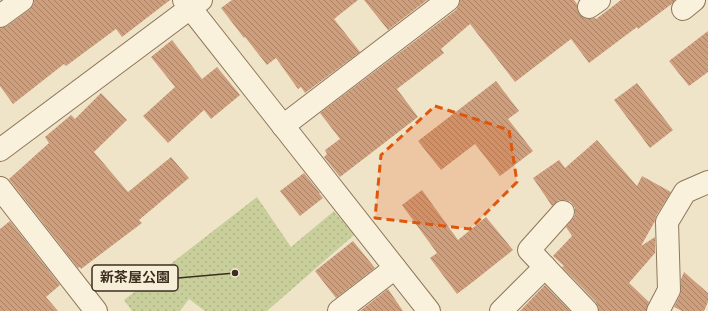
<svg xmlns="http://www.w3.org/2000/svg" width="708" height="311" viewBox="0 0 708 311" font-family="'Roboto Serif','Noto Sans JP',serif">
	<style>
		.green { fill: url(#green-dots) }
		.building { fill: url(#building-back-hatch) }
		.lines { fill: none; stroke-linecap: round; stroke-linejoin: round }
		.minor-casing { stroke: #8d765c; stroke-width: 24 }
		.minor { stroke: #faf1dc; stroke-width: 22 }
		.marked { fill: #df570d; fill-opacity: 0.2; stroke: #df570d; stroke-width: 3; stroke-dasharray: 8 5; stroke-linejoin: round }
		.leader { fill: none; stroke: #3d2e20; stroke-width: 1.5 }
		.callout-dot { fill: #3d2e20; stroke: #f7eed8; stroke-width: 1.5 }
		.callout { fill: #f7eed8; stroke: #3d2e20; stroke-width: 1.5 }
		.callout-label { font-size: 14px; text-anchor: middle; font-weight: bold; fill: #3d2e20 }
	</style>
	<defs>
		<pattern id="green-dots" width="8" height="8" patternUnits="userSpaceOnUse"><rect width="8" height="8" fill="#c9cf9b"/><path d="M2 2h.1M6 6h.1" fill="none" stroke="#aeb285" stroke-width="1.8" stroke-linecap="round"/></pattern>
		<pattern id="building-back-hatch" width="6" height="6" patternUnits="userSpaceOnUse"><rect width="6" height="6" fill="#cf9f7d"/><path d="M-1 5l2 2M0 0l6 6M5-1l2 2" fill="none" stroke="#a98266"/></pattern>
	</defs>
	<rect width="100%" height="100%" fill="#f0e4c8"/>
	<path class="green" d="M257 197 291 247 334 211 354 235 267 311H205L189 299 180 311H132L124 300Z"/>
	<g class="building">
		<path d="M34 0H170L122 37 116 29 66 66 64 64 13 104 0 86V28L7 26 29 10 33 5Z"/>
		<path d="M232 0H358L334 19 360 52 305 93 301 87 298 89 276 58 267 65 245 37 244 38 221 8Z"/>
		<path d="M364 0H427L388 30Z"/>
		<path d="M460 0H574L577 4V8L579 14 584 18 590 19 595 18 596 19 621 0H675L673 3 638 29 637 27 589 63 571 39 515 82 470 24 441 49 444 53 397 89 418 117 340 177 324 157 327 154 325 150 340 139 320 113 456 10 459 5Z"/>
		<path d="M708 31V72L689 86 669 61Z"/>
		<path d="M172 40 202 79 217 67 240 95 211 119 204 110 168 143 143 116 175 87 151 57Z"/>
		<path d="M496 81 519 111 508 119 533 151 500 176 475 144 441 170 418 141Z"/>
		<path d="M637 83 673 130 650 148 614 100Z"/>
		<path d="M101 93 127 120 94 152 128 192 171 157 189 178 139 220 142 223 81 269 80 267 78 268 9 179 49 143 45 137 71 115 75 119Z"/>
		<path d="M597 140 637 186 642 176 671 192 656 216 655 221 641 246 655 237V253L629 283 649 302 646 311H599V308L596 302 562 267 564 266 553 256 572 236 566 227 572 220 575 215V208L571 202 565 200H559L552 206 533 178 559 160 565 168Z"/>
		<path d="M304 173 320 193H319L323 198 300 216 280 191Z"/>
		<path d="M422 190 458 240 486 217 513 250 474 281 457 294 430 258 437 253 402 205Z"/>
		<path d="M10 221 60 285 46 297 58 311H0V229Z"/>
		<path d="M353 241 375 268 336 298 315 271Z"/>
		<path d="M684 272 708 293V302L704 311H682L674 307 680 295 681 290V279Z"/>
		<path d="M545 285 570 311H520Z"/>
		<path d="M388 289 403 311H360Z"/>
	</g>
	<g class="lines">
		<defs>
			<g id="minor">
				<path d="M184 0 429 311"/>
				<path d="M589 7 599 0"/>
				<path d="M683 9 694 0"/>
				<path d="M0 16 22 0"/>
				<path d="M283 126 448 0"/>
				<path d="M0 150 201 0"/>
				<path d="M0 188 96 311"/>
				<path d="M545 267 529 250 563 212"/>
				<path d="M339 311 395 268"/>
				<path d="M501 311 545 267 587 311"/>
				<path d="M658 311 669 290 667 222 685 192 708 182"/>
			</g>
		</defs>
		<use href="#minor" class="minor-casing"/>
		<use href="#minor" class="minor"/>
	</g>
	<path class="marked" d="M435 106 509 130 517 182 470 229 375 218 381 155Z"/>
	<path class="leader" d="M235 273L178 278"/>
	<circle class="callout-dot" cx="235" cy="273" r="4"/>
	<rect class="callout" x="92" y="265" width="86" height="26" rx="4"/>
	<g class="callout-label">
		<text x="135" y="282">新茶屋公園</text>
	</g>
</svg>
